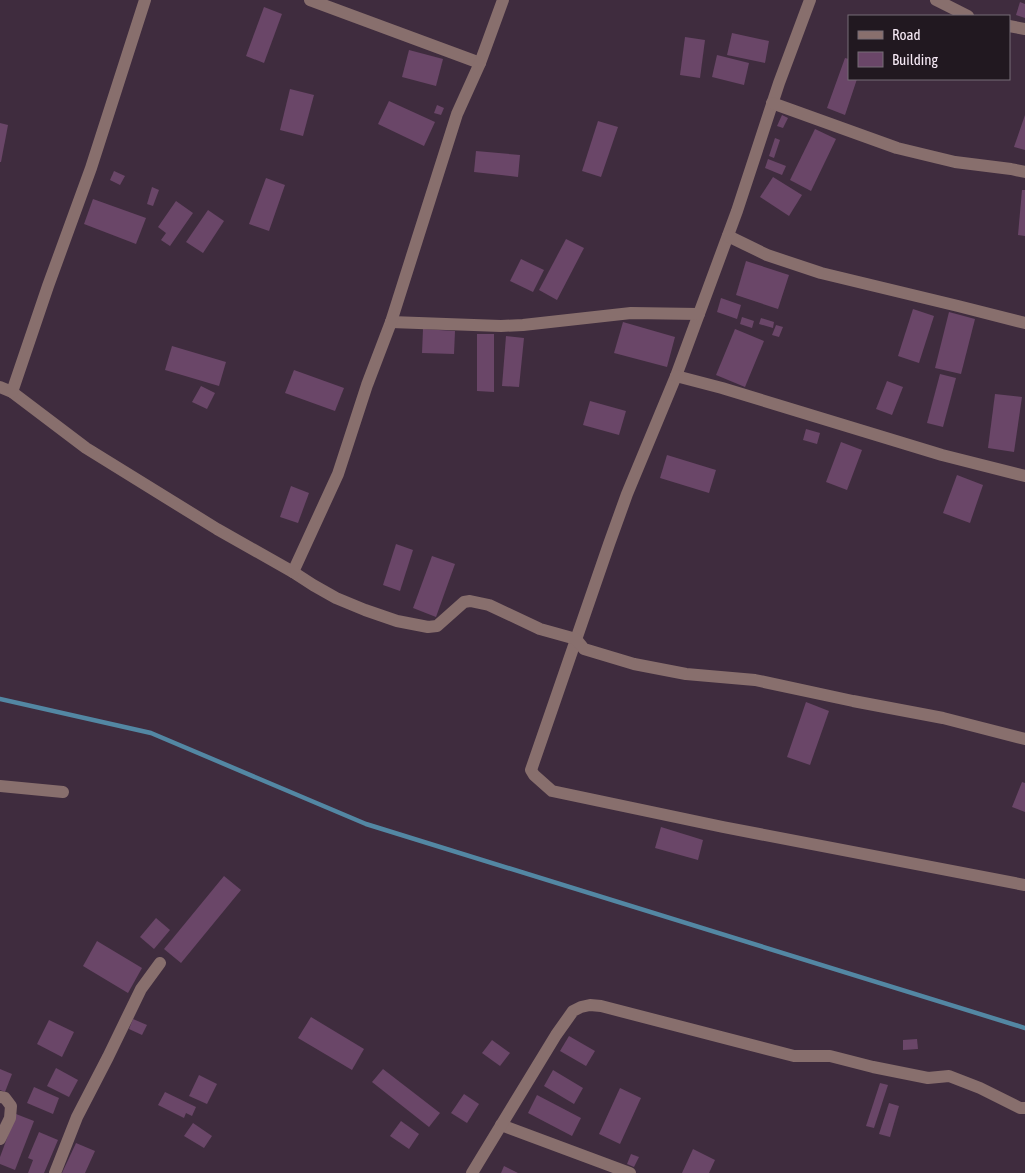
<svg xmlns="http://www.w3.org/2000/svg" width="1025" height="1173" viewBox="0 0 1025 1173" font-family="'Asap Condensed',sans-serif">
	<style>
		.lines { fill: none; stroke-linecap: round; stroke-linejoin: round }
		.stream { stroke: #5387a3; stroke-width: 4.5 }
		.building { fill: #6a4668 }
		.minor { stroke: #886f6d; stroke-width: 12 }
	</style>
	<rect width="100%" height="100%" fill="#3f2c3e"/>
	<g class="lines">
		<path class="stream" d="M0 699 151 733 366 824 1025 1028"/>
	</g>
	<g class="building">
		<path d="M1020 2 1025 4V18L1016 15Z"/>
		<path d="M264 7 282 14 264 63 246 56Z"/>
		<path d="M732 33 769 41 765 63 727 55Z"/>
		<path d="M685 37 705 40 700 78 680 75Z"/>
		<path d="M409 50 443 59 436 86 402 77Z"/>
		<path d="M717 55 749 63 744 85 712 77Z"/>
		<path d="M845 58 849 59V79H857L845 115 827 108Z"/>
		<path d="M290 89 314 95 303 136 280 130Z"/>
		<path d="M389 101 435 122 424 146 378 124Z"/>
		<path d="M437 105 444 108 441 115 434 113Z"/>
		<path d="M782 115 788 118 783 128 777 126Z"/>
		<path d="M1025 115V150L1014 147Z"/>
		<path d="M598 121 618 127 601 177 582 171Z"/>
		<path d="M0 123 8 125 1 162H0Z"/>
		<path d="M815 129 836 139 811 191 790 180Z"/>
		<path d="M775 138 780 140 774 158 769 156Z"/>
		<path d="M476 151 520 155 518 177 474 172Z"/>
		<path d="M768 159 786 166 782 175 765 168Z"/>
		<path d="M114 171 125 176 120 185 110 180Z"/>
		<path d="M773 177 802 195 789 216 760 197Z"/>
		<path d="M266 178 285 185 269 231 249 224Z"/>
		<path d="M152 187 159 190 153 206 147 204Z"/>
		<path d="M1022 190H1025V236L1018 235Z"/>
		<path d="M93 199 146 218 136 244 84 224Z"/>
		<path d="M176 201 193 213 170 246 161 240 166 233 158 227Z"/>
		<path d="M208 210 224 221 203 253 186 242Z"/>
		<path d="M566 239 584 248 557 300 539 290Z"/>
		<path d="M521 259 544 270 533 292 510 281Z"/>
		<path d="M746 261 789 275 778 309 736 295Z"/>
		<path d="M721 298 741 305 737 319 717 312Z"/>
		<path d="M913 309 934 316 919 363 898 356Z"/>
		<path d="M949 312 975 319 961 374 935 368Z"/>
		<path d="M742 317 754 321 752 328 740 324Z"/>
		<path d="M761 318 774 322 773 328 759 324Z"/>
		<path d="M623 322 675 337 667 367 614 353Z"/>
		<path d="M776 325 783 327 779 337 772 335Z"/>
		<path d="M423 329 455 331 454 354 422 353Z"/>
		<path d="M735 329 764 341 745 387 716 375Z"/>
		<path d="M477 334H494V392L477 391Z"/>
		<path d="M506 336 524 338 519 387 502 386Z"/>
		<path d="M172 346 226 362 219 386 165 370Z"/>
		<path d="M294 370 344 388 335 411 285 393Z"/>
		<path d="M940 374 956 378 943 427 927 423Z"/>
		<path d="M887 381 903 387 892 415 876 409Z"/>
		<path d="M201 386 215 393 207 409 192 402Z"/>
		<path d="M995 394 1022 397 1014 452 988 448Z"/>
		<path d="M590 401 626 411 619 435 583 425Z"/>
		<path d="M806 429 820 433 817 444 803 440Z"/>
		<path d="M841 442 862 450 847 490 826 482Z"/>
		<path d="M667 455 716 470 709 493 660 478Z"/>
		<path d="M957 475 983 485 970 523 943 513Z"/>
		<path d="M291 486 309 493 298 523 280 517Z"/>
		<path d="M396 544 413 550 400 591 383 585Z"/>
		<path d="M432 556 455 564 436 617 413 608Z"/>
		<path d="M806 702 829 711 810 765 787 757Z"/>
		<path d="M1022 782 1025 783V812L1012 807Z"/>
		<path d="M661 827 703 840 698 860 655 848Z"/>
		<path d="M224 876 241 890 181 963 164 949Z"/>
		<path d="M156 918 170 930 154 949 140 937Z"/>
		<path d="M97 941 142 968 128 993 83 966Z"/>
		<path d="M311 1017 364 1049 352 1070 298 1038Z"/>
		<path d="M133 1019 147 1025 142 1035 129 1029Z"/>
		<path d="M49 1020 74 1032 62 1057 37 1044Z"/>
		<path d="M569 1036 595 1051 586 1066 560 1051Z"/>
		<path d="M917 1039 918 1049 903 1050V1040Z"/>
		<path d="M492 1040 510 1053 500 1066 482 1053Z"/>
		<path d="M56 1068 78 1080 69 1097 47 1086Z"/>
		<path d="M0 1069 12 1074 5 1092 0 1090Z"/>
		<path d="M383 1069 440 1113 429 1127 372 1082Z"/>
		<path d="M553 1070 583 1088 574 1104 544 1086Z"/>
		<path d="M199 1075 217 1084 207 1104 189 1096Z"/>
		<path d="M880 1083 888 1085 874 1128 866 1126Z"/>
		<path d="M34 1087 59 1098 53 1114 27 1103Z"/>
		<path d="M620 1088 641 1098 620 1144 599 1134Z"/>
		<path d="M165 1092 196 1107 192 1116 186 1113 184 1118 158 1105Z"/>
		<path d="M464 1094 479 1104 467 1123 451 1113Z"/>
		<path d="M537 1095 581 1118 572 1136 528 1113Z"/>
		<path d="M889 1103 899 1106 890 1137 879 1134Z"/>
		<path d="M16 1114 34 1121 15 1170 0 1164V1157Z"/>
		<path d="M401 1121 419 1134 409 1149 390 1136Z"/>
		<path d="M193 1123 212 1136 204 1148 184 1136Z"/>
		<path d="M39 1132 58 1140 44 1173H28L33 1160 28 1158Z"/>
		<path d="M76 1143 95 1151 85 1173H62Z"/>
		<path d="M693 1149 715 1160 709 1173H682Z"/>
		<path d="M631 1154 639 1157 634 1167 627 1164Z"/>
		<path d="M504 1166 518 1173H501Z"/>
	</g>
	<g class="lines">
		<g class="minor">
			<path d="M310 0 480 63"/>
			<path d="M810 0 779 83 737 211 676 376 627 494 609 544 531 770 534 775 552 791 723 827 1025 885"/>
			<path d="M936 0 968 16"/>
			<path d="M1009 26 1025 29"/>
			<path d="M772 103 897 148 955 162 1011 169 1025 172"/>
			<path d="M728 236 767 255 821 273 958 306 1025 323"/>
			<path d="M391 322 501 326 523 325 631 313 699 314"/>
			<path d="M676 376 722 388 942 455 1025 476"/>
			<path d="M0 387 12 392 86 448 217 529 293 572 313 585 336 598 365 610 397 621 428 627 437 626 464 602 470 601 489 605 540 629 576 639 584 649 634 664 686 674 755 680 853 701 943 718 1025 739"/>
			<path d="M12 392 48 286 91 168 145 0"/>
			<path d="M293 572 338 474 367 385 391 322 457 114 480 63 503 0"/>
			<path d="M0 786 63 792"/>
			<path d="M0 1097 5 1098 11 1106 10 1118 0 1139"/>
			<path d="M501 1125 630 1173"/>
			<path d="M55 1173 77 1117 108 1057 141 989 160 963"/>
			<path d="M472 1173 556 1035 573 1011 581 1007 590 1005 601 1006 794 1056H830L873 1067 928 1078 949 1076 980 1088 1020 1108H1025"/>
		</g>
	</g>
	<rect x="848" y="15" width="162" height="65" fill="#211820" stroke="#776c76"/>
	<rect x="858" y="31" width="25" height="8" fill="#886f6d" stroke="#776c76"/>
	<text x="892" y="40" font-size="15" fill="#f7eaf6">Road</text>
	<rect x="858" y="52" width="25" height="15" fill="#6a4668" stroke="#776c76"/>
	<text x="892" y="65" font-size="15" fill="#f7eaf6">Building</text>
</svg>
